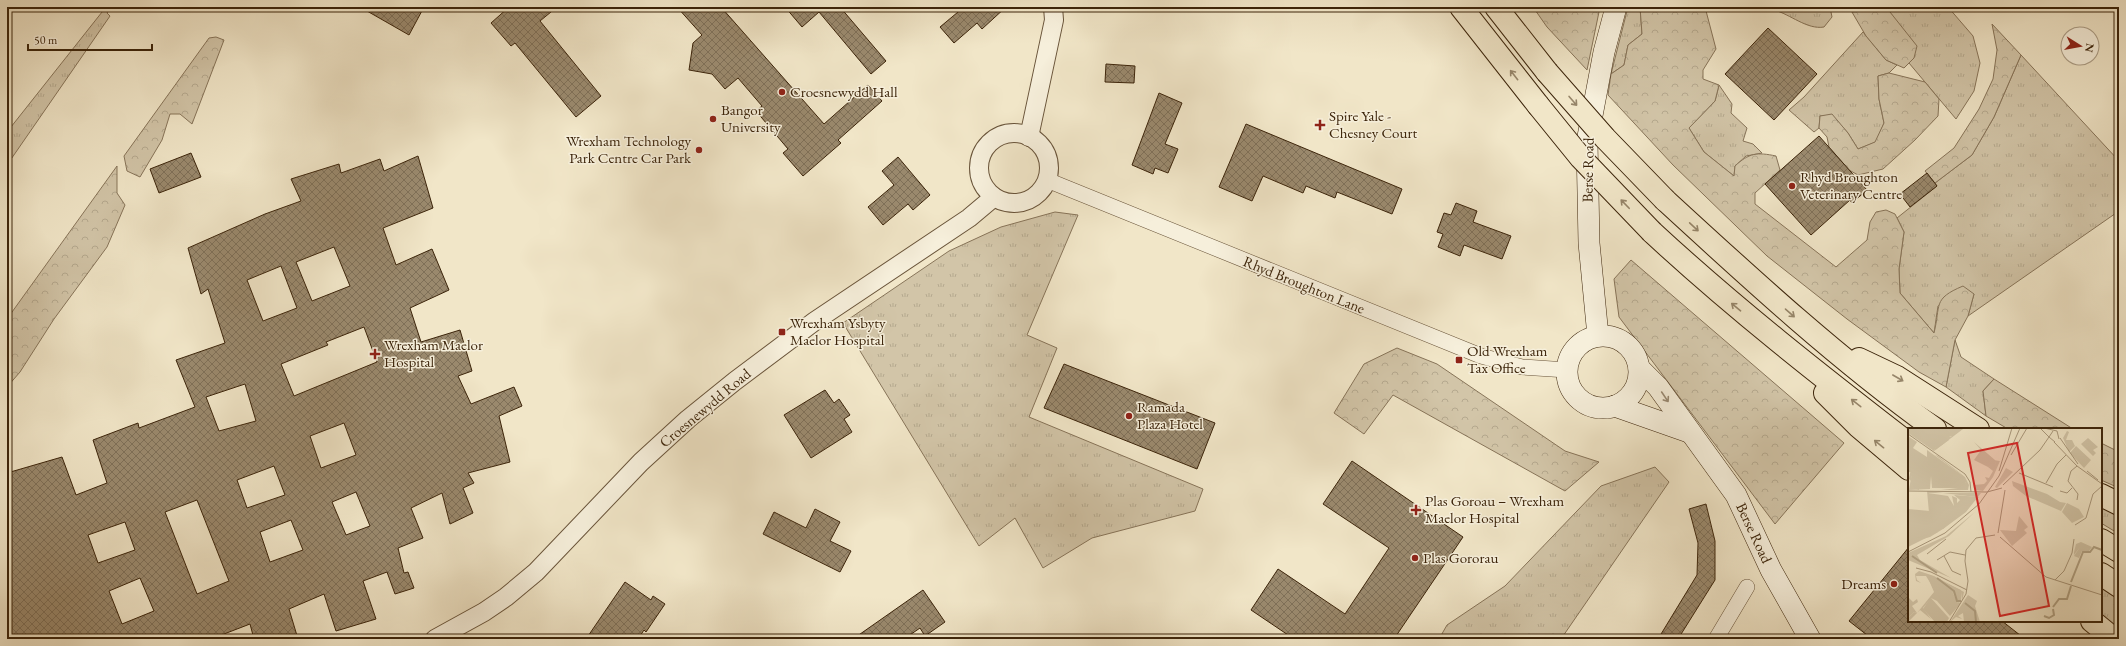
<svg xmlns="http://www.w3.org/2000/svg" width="2126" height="646" viewBox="0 0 2126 646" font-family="'EB Garamond',serif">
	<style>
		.grass { fill: url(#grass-tufts); stroke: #877459 }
		.forest { fill: url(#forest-crowns); stroke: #877459 }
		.building { fill: url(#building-cross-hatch); stroke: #3c240a; fill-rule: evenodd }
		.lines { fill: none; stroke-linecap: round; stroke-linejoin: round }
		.minor-casing { stroke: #69543a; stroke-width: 16 }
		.tertiary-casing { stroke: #69543a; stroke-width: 20 }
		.secondary-casing { stroke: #3c240a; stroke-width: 22 }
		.trunk-casing { stroke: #3c240a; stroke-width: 24 }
		.minor { stroke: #f6efdb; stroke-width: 15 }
		.tertiary { stroke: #f6efdb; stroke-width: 18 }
		.secondary { stroke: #f6efdb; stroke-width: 21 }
		.trunk { stroke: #f1e6c8; stroke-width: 22 }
		.trunk-bridge-casing { stroke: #3c240a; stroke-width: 24; stroke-linecap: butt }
		.trunk-bridge { stroke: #f1e6c8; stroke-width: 22 }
		.oneway { stroke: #968569 }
		.oneway2 { stroke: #998a72 }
		.poi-dot { fill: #8f2418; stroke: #f6efdb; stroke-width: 1.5 }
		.labels { text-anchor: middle; stroke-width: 3; stroke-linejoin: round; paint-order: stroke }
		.poi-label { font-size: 15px; fill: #3c240a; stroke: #f6efdb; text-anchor: start }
		.street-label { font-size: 15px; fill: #3c240a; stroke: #f6efdb }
		.inset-river { fill: none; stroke: #b3a487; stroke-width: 2 }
		.inset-road { fill: none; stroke: #a9987c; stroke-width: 1 }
		.view { fill: #d62828; fill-opacity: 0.15; stroke: #d62828; stroke-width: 2 }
		.inset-edge { fill: none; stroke: #3c240a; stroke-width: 2 }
	</style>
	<defs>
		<pattern id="grass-tufts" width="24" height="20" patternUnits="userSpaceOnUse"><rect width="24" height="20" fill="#d2c5a8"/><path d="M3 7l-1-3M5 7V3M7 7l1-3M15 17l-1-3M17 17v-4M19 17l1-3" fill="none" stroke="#b5a98f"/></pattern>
		<pattern id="forest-crowns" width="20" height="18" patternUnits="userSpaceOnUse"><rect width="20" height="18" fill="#d2c5a8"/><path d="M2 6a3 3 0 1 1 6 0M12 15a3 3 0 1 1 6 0" fill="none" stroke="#b5a98f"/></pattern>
		<pattern id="building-cross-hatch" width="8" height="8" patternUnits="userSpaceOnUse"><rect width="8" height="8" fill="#9a896d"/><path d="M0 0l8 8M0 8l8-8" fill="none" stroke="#7f7058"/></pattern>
	</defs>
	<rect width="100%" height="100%" fill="#f1e6c8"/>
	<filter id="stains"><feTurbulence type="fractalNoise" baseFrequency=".005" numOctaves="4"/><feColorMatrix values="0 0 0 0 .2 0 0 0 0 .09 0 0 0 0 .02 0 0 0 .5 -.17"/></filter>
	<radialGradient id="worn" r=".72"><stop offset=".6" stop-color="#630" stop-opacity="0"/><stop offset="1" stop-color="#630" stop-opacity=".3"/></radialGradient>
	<g class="grass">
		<path d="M106 7H111L107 13 110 16 7 165V132Z"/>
		<path d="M1628 7H1640L1642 34 1628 45 1624 65 1611 74Z"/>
		<path d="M1732 7H1757L1758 9 1753 11Z"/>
		<path d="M1776 7H1830L1832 17 1824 27C1807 30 1790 14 1774 10Z"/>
		<path d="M1886 7H1948L1973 36 1980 63 1974 91 1956 119 1909 63 1914 58Z"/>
		<path d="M1863 32 1886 60 1897 65 1889 73 1878 76 1879 99 1884 123 1876 142 1858 149 1848 133 1832 115 1820 116 1819 128 1814 132 1789 110 1804 97Z"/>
		<path d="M2021 55 2119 161V211L1968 316 1974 294 1938 306 1934 333 1900 293 1899 269 1904 232 1897 218 1937 186 1935 183 1972 155 1994 117Z"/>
		<path d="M1719 85 1732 104 1731 113 1747 128 1743 141 1753 144 1762 153 1746 156 1735 166 1734 176 1704 152 1689 128 1715 101Z"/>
		<path d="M1055 212 1078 215 1027 335 1057 348 1029 417 1203 489 1195 511 1092 538 1043 568 1015 518 979 546 843 323 949 251 1001 227Z"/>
		<path d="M1955 340 1961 357 1994 379 1983 391 1986 416 1946 387Z"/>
		<path d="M1655 467 1669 482 1561 639H1439L1447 625 1505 586 1601 486Z"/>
		<path d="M2101 505 2119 514V534L2101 523Z"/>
		<path d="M2101 588 2119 600V632L2101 617Z"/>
	</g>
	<g class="forest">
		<path d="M1533 7H1600L1587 70 1547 27Z"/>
		<path d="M1640 7H1705L1716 49 1703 70V79L1719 85 1715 101 1689 128 1704 152 1734 176 1735 166C1749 153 1757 152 1776 156L1780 170 1755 193V204L1836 267 1867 240 1870 222 1876 212 1886 210 1895 214 1904 232 1899 269 1900 293 1934 333C1941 305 1932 299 1963 286L1974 294 1968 316 1955 340 1946 387 1919 372 1847 319 1767 256 1673 165 1608 95 1611 74 1624 65 1628 45 1642 34Z"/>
		<path d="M1849 7H1886L1917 46 1914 58 1904 68 1886 60 1866 36Z"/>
		<path d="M1992 24 2021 55 1994 117 1972 155 1935 183 1925 171 1954 148 1979 109 1993 79 1997 50Z"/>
		<path d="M216 37 224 40 192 124 180 114H170L162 140 140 177 127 171 124 156 209 38Z"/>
		<path d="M1889 73 1925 82 1939 99 1938 116 1915 140 1883 169 1858 175 1849 170 1829 147 1827 137 1819 128 1820 116 1832 114 1848 133 1858 149 1875 142 1884 123 1879 99 1878 76Z"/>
		<path d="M117 166V193L125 205 107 247 54 319 20 372 7 387V319Z"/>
		<path d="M1631 260 1844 443 1775 524 1619 317 1614 279Z"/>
		<path d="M1397 348 1437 364 1565 451 1599 462 1565 491 1393 395 1364 434 1334 413 1364 364Z"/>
		<path d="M1994 379 2073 429H2008L1986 416 1983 391Z"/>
		<path d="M2101 443 2119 452V488L2101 480Z"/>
	</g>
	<g class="building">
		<path d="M360 7H424L409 35Z"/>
		<path d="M509 7H557L540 21 601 96 576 117 515 43 511 46 491 23Z"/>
		<path d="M677 7H721L824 124 868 85 882 101 838 140 841 143 803 176 783 153 788 149 756 111 762 106 738 78 725 89 712 74 689 70 693 43 702 35Z"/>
		<path d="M785 7H840L886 61 871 74 819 12 802 27Z"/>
		<path d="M964 7H1006L982 29 977 23 954 43 940 27Z"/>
		<path d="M1768 28 1817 74 1774 120 1725 74Z"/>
		<path d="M1106 64 1135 66 1134 83 1105 82Z"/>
		<path d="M1159 93 1182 103 1165 144 1178 149 1168 173 1155 168 1153 174 1132 165Z"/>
		<path d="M1246 124 1402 189 1392 214 1337 192 1335 198 1306 186 1303 193 1263 176 1252 201 1219 187Z"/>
		<path d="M1819 136 1867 190 1852 203 1850 200 1811 235 1765 184Z"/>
		<path d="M191 153 201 177 159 193 150 169Z"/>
		<path d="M418 156 433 208 383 228 396 265 432 249 449 290 410 308 421 342 460 330 472 371 458 376 471 404 514 387 522 406 499 416 510 462 468 473 474 483 463 488 473 513 450 524 442 493 411 508 423 538 398 548 404 573 408 572 414 588 395 594 387 572 363 581 376 619 336 631 324 594 289 609 298 639H254L250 624 211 639H7V473L62 457 76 495 107 483 93 440 138 423 139 428 195 407 176 360 225 343 208 289 201 294 188 248 265 214 301 201 291 179 339 164 341 173 380 159 384 171ZM334 247 350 286 312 301 296 262ZM281 266 297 308 263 321 247 280ZM364 327 377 362 294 396 281 364 328 345 326 342ZM245 384 256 421 219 431 206 397ZM344 423 356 455 321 468 310 436ZM274 466 285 495 247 508 237 480ZM356 492 370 526 346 535 332 502ZM197 500 229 581 197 594 165 512ZM291 520 303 550 270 562 260 532ZM125 522 135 550 98 563 88 535ZM140 578 154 611 122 624 109 591Z"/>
		<path d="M898 157 930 195 913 210 908 204 883 225 868 207 894 185 882 171Z"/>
		<path d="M1927 173 1937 186 1910 207 1900 194Z"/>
		<path d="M1456 203 1477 211 1473 222 1511 236 1502 259 1464 245 1460 256 1438 247 1443 234 1437 232 1444 213 1451 215Z"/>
		<path d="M1064 364 1215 423 1197 469 1044 408Z"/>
		<path d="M825 390 834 403 839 399 850 415 844 419 852 432 811 458 784 415Z"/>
		<path d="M1352 461 1463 537 1394 639H1294L1251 610 1278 569 1345 614 1389 548 1323 504Z"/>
		<path d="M1706 504 1715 541V580L1678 639H1658L1697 575 1698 543 1689 509Z"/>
		<path d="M815 509 840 522 830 541 851 551 840 572 763 534 774 512 806 528Z"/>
		<path d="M1909 547V621H2002L2025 639H1872L1849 621Z"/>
		<path d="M625 582 651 600 653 596 665 604 646 632 644 630 638 639H586Z"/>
		<path d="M923 590 945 622 925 636 920 628 904 639H853Z"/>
	</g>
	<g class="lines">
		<defs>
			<g id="minor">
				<path d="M1047 180 1481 356 1522 367 1567 370"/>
				<path d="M1716 639 1747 587"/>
			</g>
			<g id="tertiary">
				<circle cx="1014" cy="168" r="35"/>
				<path d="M1029 137 1054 20 1053 7"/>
				<path d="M435 639 484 612 506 597 536 572 641 462 688 419 735 381 815 321 969 218 994 197"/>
			</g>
			<g id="secondary">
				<path d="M1598 336 1589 243 1587 142 1604 52 1616 7"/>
				<circle cx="1603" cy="372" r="36"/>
				<path d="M1639 368 1658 387 1736 495 1771 570 1810 639"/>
				<path d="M1615 406 1689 432"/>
			</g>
			<g id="trunk">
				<path d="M1461 7 1538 105"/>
				<path d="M1496 7 1547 72"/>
				<path d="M1665 200C1752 280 1839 360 1935 429"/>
				<path d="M1652 232C1734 308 1821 376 1909 444"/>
				<path d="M1859 359 1897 377 1978 429"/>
				<path d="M1825 393 1858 426 1909 469"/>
				<path d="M2101 495 2119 504"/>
				<path d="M2101 540 2119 551"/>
				<path d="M2101 574 2119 586"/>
				<path d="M2092 621 2114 639"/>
			</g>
		</defs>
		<use href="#minor" class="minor-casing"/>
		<use href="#tertiary" class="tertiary-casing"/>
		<use href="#secondary" class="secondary-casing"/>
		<use href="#trunk" class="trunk-casing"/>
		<use href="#minor" class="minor"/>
		<use href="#tertiary" class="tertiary"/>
		<use href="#secondary" class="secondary"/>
		<use href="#trunk" class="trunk"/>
		<defs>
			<g id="trunk-bridge">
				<path d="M1547 72 1605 138 1665 200"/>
				<path d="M1538 105 1581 158 1652 232"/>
			</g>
		</defs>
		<use href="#trunk-bridge" class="trunk-bridge-casing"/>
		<use href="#trunk-bridge" class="trunk-bridge"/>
	</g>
	<defs><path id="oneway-shaft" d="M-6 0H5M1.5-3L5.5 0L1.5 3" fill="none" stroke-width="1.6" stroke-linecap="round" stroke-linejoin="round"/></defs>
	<g class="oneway">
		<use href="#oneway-shaft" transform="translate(1514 75) rotate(-128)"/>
		<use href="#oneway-shaft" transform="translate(1573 101) rotate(49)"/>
		<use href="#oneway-shaft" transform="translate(1625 204) rotate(-134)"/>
		<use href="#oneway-shaft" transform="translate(1694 227) rotate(43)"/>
		<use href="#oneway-shaft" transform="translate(1736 307) rotate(-140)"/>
		<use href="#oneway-shaft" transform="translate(1790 313) rotate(41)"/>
		<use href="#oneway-shaft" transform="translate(1898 378) rotate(30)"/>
		<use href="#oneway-shaft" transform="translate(1856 403) rotate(-142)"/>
		<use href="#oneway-shaft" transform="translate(1879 444) rotate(-141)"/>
	</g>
	<use class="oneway2" href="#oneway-shaft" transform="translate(1665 397) rotate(56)"/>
	<g class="poi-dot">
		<circle cx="782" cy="92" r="4"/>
		<circle cx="713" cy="119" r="4"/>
		<path d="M1318 119h4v4h4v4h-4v4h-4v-4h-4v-4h4z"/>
		<circle cx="699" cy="150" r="4"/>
		<circle cx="1792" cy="186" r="4"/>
		<rect x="778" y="328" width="8" height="8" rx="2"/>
		<path d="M373 348h4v4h4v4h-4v4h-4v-4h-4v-4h4z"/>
		<rect x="1455" y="356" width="8" height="8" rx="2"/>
		<circle cx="1129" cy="416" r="4"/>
		<path d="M1414 504h4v4h4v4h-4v4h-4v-4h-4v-4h4z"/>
		<circle cx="1415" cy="558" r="4"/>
		<circle cx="1894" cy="584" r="4"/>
	</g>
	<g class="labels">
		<g class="poi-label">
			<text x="790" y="97">Croesnewydd Hall</text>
			<text x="721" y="115">Bangor<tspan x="721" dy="17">University</tspan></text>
			<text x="1329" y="121">Spire Yale -<tspan x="1329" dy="17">Chesney Court</tspan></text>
			<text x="691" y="146" text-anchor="end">Wrexham Technology<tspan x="691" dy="17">Park Centre Car Park</tspan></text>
			<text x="1800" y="182">Rhyd Broughton<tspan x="1800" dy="17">Veterinary Centre</tspan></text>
			<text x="790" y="328">Wrexham Ysbyty<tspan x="790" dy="17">Maelor Hospital</tspan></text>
			<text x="384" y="350">Wrexham Maelor<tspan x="384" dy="17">Hospital</tspan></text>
			<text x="1467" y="356">Old Wrexham<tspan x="1467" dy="17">Tax Office</tspan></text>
			<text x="1137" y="412">Ramada<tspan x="1137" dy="17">Plaza Hotel</tspan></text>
			<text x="1425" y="506">Plas Goroau – Wrexham<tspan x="1425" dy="17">Maelor Hospital</tspan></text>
			<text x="1423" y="563">Plas Gororau</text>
			<text x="1886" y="589" text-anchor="end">Dreams</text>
		</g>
		<g class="street-label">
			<text transform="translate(1588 170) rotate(-89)" y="5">Berse Road</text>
			<text transform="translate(1304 285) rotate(22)" y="5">Rhyd Broughton Lane</text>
			<text transform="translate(705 408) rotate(-40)" y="5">Croesnewydd Road</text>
			<text transform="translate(1754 533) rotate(65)" y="5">Berse Road</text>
		</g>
	</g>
	<g transform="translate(1908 428)">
		<rect width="194" height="194" fill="#f1e6c8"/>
		<path d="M0 0H39L45 8 32 10 26 23 39 11 41 12 26 23 0 5ZM159 3 161 4 158 12H164L167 18 161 24 155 10ZM0 8 9 14 5 20 19 29V22L55 48 58 55 56 60H24L23 48 22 61 1 62 4 44H0ZM180 10 190 19 185 22 188 25 185 28 173 16ZM66 14 87 32 88 35 86 38 80 39 66 32 73 22ZM168 18 183 32 176 40 162 25ZM104 53 139 66 152 74 158 75 153 83 118 68 105 58ZM20 65 40 68 46 78 44 68 49 70V75L52 72 46 67 71 69 35 101 22 109 0 115V81L22 83ZM159 75 171 81 176 89 164 95 154 84ZM111 88 120 99 116 102 119 105 104 118 92 102 108 103ZM173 114 184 119 181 123H174L171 130 166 128 172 119 166 127V124L168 116ZM11 143 26 148 56 164 54 173 53 164 29 150 45 165 50 175H53L42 188 29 173 23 170 41 190 39 194H27L15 181 25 166 28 164 18 148H8L9 152 13 155 8 153 7 146ZM60 167 69 173 67 178 72 194H56L55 185 50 188 53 190 54 191 48 189 42 194ZM0 169 5 174 9 171 10 174 4 178 9 185 6 184 0 190Z" fill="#d2c5a8"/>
		<path d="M39 0 55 1 26 23 32 5H39L42 9 44 8ZM27 27 30 28 57 49 61 57 60 62H33L50 60 58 55 52 46ZM85 32 92 33 85 49 75 63 67 62 66 57 76 56 79 53 77 49 81 50 85 43 80 39 88 35ZM3 40 13 41 10 44 11 62 8 61V46L3 49V53L1 51ZM98 40 105 44 89 60 87 59ZM19 63 35 65H21L25 100 26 103 30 102V104L0 119V112L23 106ZM35 65H73L58 84 35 101 32 100 49 88 48 81 53 84 68 69ZM67 84 41 108 9 127 12 132 43 150 0 132V125L38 108ZM20 150 30 162 15 180 23 191 12 182 0 194V190L6 184 9 185 26 164ZM27 150 53 162V174L50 175 45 165 29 155Z" fill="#d2c5a8"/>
		<path d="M159 77 173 87 169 92 156 83Z" fill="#d2c5a8"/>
		<path class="inset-river" d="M4 128 29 145M29 150 46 163 49 173H53M163 154 175 124H182L186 119 194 122M57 175 67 183 68 194M145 179 151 171H159L163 158M136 188 141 190 146 187 145 181"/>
		<path class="inset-road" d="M132 0 141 9M136 0 149 3 151 11M145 3 141 9 147 14M0 6 57 46 62 54 63 64M152 10 170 36M146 14 169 38 194 56M103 27 119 0M169 38 163 43 160 53 170 66 169 72M91 43 104 0M179 43 190 52M111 45 145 59M138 55 149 36 158 27M95 57 132 22 141 9M0 63 79 64 94 60M152 63 159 65 164 60M167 97 178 90 185 66 194 58M90 105 97 62M92 109 138 149 194 167M0 124 37 105 71 76 91 48 112 0M19 126 38 111M36 128 44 143 53 147M29 132 42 124 57 127M8 140 23 144 59 162M147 152 156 143 164 125 166 111M41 194 58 166 60 153 57 133 58 122 68 110 87 107"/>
		<path class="view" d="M109 15 141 178 92 188 60 25Z"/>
		<rect width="194" height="194" class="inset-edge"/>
	</g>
	<rect width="2126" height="646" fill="none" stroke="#f1e6c8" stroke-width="24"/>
	<rect x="8" y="8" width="2110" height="630" fill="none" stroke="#3c240a" stroke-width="2"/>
	<rect x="12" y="12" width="2102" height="622" fill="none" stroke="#3c240a"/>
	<g transform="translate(2080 46) rotate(101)"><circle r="19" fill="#f6efdb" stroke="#ac9e87"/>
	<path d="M0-3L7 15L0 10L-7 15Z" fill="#8f2418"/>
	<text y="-6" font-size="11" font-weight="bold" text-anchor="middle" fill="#3c240a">N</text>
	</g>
	<path d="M28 44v6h124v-6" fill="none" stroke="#3c240a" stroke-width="2"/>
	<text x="34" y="44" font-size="12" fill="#3c240a" stroke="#f6efdb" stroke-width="3" paint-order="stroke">50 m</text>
	<rect width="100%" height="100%" filter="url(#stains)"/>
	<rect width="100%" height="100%" fill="url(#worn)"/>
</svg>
